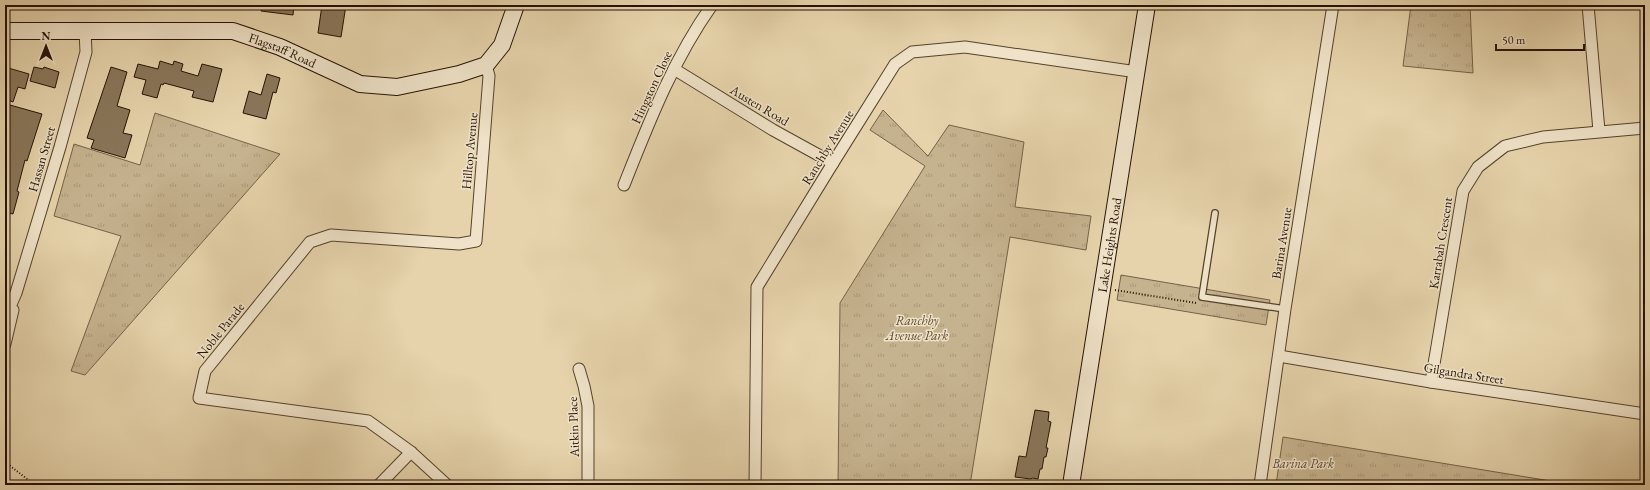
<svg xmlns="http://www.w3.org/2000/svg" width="1650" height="490" viewBox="0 0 1650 490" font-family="'EB Garamond',serif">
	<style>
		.grass { fill: url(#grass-tufts); stroke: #746248 }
		.building { fill: #89765a; stroke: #241202 }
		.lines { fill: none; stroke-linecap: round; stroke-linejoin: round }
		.service-casing { stroke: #54422c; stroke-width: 8 }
		.minor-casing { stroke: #54422c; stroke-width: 13 }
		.secondary-casing { stroke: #241202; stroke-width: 18 }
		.path { stroke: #241202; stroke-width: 2; stroke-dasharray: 1 2; stroke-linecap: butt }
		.service { stroke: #efe2c8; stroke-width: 5.5 }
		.minor { stroke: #efe2c8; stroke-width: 11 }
		.secondary { stroke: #efe2c8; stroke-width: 16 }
		.labels { text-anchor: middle; stroke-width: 3; stroke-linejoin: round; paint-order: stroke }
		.street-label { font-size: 13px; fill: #241202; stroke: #efe2c8 }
		.park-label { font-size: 13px; font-style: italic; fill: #5c4a33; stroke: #efe2c8 }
	</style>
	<defs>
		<pattern id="grass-tufts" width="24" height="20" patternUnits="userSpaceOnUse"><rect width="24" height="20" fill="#c5b28e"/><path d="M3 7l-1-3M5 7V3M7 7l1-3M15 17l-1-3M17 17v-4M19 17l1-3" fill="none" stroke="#a99879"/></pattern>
	</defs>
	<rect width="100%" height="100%" fill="#e6d3ab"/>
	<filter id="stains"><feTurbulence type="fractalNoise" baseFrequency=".005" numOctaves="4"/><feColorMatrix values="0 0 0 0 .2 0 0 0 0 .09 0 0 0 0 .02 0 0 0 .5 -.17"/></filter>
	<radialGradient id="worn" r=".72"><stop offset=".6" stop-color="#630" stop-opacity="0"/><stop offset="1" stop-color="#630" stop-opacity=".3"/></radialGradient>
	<g class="grass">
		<path d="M1411 5H1470L1473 73 1403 66Z"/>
		<path d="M883 110 928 156 949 125 1024 142 1015 207 1091 216 1086 250 1010 237 970 485H838L840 303 925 166 870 130Z"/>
		<path d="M155 113 280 154 85 375 71 371 121 236 54 216 74 144 140 165Z"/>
		<path d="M1121 275 1270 300 1266 325 1117 300Z"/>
		<path d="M1283 437 1575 485H1276Z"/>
	</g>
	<g class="building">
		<path d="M262 5H294L293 15 261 11Z"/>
		<path d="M322 5H346L341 37 318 33Z"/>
		<path d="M160 61 173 65 174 61 183 64 181 71 198 76 202 64 222 69 213 102 192 97 194 91 164 83 163 85 161 84 157 98 142 94 146 80 134 77 138 64 158 69Z"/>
		<path d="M5 67 29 74 25 89 18 87 13 102 5 99Z"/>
		<path d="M34 67 43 69 44 67 59 72 55 88 30 81Z"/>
		<path d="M111 67 127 72 117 106 130 110 123 133 132 135 125 158 91 148 94 140 87 138Z"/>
		<path d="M267 74 280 78 276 93 273 92 266 119 243 113 249 91 261 95Z"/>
		<path d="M10 105 42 114 27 161 25 160 17 191 19 192 13 214 5 212V123Z"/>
		<path d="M1035 410 1049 412 1048 421 1051 422 1046 448H1048L1046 457H1044L1042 469H1040L1038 479 1032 478 1031 479 1015 477 1019 456 1026 457Z"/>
	</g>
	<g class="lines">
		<defs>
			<path id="service" d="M1215 213 1202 297 1285 309"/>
			<g id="minor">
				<path d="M1588 5 1599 131"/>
				<path d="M674 69 773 130 833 163"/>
				<path d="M624 185C649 122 673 60 712 5"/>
				<path d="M5 318 16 293 60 147 86 52 85 31"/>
				<path d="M5 344 13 310"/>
				<path d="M1279 356 1431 382 1645 414"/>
				<path d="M579 369 584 386 588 406V485"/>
				<path d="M1431 382 1463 191 1478 167 1505 146 1543 137 1645 128"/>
				<path d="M379 485 411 452"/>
				<path d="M447 485 411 452 368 421 199 398 205 371 310 242 331 235 459 244 476 241 489 76 486 65"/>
				<path d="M755 485 757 287 833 163 895 64 912 52 965 47 1137 72"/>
				<path d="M1260 485 1285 309 1333 5"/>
			</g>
			<g id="secondary">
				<path id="s1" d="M5 31H233L280 47 360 84 397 87 459 74 486 65 502 45 516 5"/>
				<path id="s2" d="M1071 485 1147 5"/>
			</g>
		</defs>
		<use href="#service" class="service-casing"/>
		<use href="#minor" class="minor-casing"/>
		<use href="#secondary" class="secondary-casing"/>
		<g class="path">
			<path d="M1115 290 1196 303"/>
			<path d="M5 462 35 485"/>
		</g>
		<use href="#service" class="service"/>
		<use href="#minor" class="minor"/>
		<use href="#secondary" class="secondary"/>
	</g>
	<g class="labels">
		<g class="street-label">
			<text dy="5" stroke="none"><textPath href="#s1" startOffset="281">Flagstaff Road</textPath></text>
			<text transform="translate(651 87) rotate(-65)" y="5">Hingston Close</text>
			<text transform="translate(760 105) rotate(31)" y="5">Austen Road</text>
			<text transform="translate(827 147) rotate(-58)" y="5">Ranchby Avenue</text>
			<text transform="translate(469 151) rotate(-85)" y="5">Hilltop Avenue</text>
			<text transform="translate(41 159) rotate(-74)" y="5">Hassan Street</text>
			<text transform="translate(1281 243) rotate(-81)" y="5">Barina Avenue</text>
			<text transform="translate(1440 243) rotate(-81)" y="5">Karrabah Crescent</text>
			<text dy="5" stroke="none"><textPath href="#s2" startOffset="243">Lake Heights Road</textPath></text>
			<text transform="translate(220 330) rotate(-51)" y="5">Noble Parade</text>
			<text transform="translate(1464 373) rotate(9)" y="5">Gilgandra Street</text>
			<text transform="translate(573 427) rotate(-92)" y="5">Aitkin Place</text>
		</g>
		<g class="park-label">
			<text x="917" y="325">Ranchby<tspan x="917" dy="15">Avenue Park</tspan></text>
			<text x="1303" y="468">Barina Park</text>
		</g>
	</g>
	<rect width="1650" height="490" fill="none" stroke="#e6d3ab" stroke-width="20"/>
	<rect x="6" y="6" width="1638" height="478" fill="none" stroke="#241202" stroke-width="2"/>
	<rect x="10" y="10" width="1630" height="470" fill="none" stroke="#241202"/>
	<g transform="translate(46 46)" stroke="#efe2c8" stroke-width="3" paint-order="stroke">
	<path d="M0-3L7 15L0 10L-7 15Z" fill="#241202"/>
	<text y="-6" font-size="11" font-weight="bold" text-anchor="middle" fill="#241202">N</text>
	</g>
	<path d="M1496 44v6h88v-6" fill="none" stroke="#241202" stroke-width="2"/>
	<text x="1502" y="44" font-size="12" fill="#241202" stroke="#efe2c8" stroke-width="3" paint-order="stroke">50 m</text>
	<rect width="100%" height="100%" filter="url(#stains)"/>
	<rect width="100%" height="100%" fill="url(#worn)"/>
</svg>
